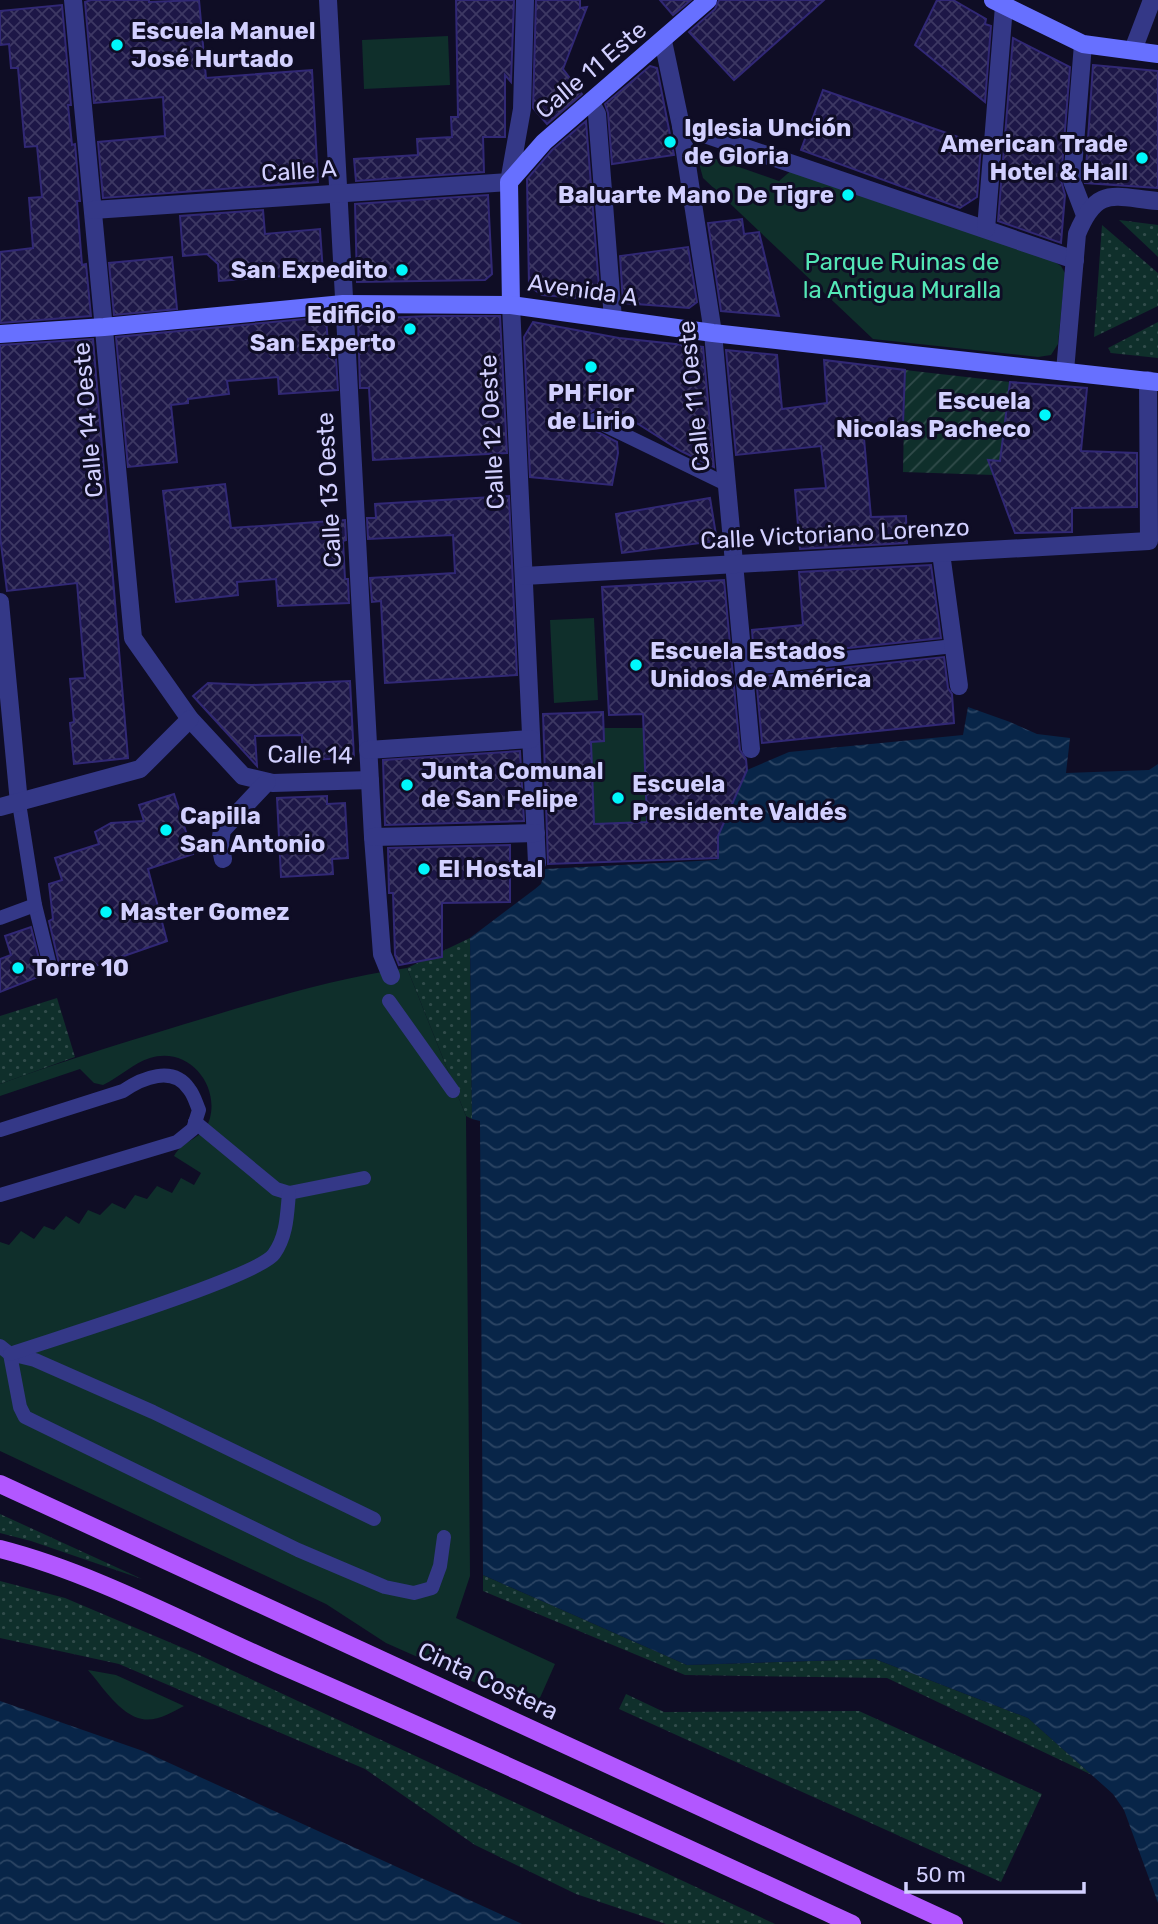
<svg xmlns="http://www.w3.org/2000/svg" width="1158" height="1924" viewBox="0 0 1158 1924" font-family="Rubik,sans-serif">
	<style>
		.grass { fill: url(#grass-dots) }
		.park { fill: #0f2f2b }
		.garden { fill: url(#garden-furrows) }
		.water { fill: url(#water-waves) }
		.building { fill: url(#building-cross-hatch); stroke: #312875; stroke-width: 2 }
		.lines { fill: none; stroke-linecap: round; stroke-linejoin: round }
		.lane { stroke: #343887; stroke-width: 14 }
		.street { stroke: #343887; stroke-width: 18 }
		.secondary { stroke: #6770ff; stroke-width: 18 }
		.primary { stroke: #b257ff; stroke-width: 18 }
		.poi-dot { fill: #00f7fb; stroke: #0f0d25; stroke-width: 2.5 }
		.labels { text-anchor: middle; stroke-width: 6; stroke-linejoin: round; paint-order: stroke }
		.poi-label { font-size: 24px; font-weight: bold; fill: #d2d0ff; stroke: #0f0d25; text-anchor: start }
		.street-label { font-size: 24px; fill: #d2d0ff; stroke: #0f0d25 }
		.park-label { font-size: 24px; fill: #54e7b6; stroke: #0f0d25 }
	</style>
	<defs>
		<pattern id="grass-dots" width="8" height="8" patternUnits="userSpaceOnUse" patternTransform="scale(1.75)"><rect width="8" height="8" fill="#0f2f2b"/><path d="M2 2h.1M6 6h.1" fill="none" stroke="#314c4b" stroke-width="1.8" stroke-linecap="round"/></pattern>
		<pattern id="garden-furrows" width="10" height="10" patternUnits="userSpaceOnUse" patternTransform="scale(1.75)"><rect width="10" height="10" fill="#0f2f2b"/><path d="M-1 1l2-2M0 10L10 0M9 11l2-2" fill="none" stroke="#314c4b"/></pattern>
		<pattern id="water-waves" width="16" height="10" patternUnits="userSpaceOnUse" patternTransform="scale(1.75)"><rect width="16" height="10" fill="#082548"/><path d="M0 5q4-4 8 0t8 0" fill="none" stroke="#2b4463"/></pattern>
		<pattern id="building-cross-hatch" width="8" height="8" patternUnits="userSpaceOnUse" patternTransform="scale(1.75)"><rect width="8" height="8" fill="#1d1747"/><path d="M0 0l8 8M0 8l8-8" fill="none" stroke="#3d3863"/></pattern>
	</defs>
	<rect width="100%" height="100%" fill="#0f0d25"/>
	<g class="grass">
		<path d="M1119 220 1158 225V257L1154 253Z"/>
		<path d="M1102 225 1158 273V306L1094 337Z"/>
		<path d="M1158 322V358L1111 353 1108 348Z"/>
		<path d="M470 938 472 1119 466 1116 407 968Z"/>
		<path d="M57 998 75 1057 0 1084V1016Z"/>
		<path d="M0 1514 142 1579 31 1541 0 1533Z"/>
		<path d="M483 1575 687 1665 875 1659 1028 1718 1092 1775 887 1678 685 1675 483 1591Z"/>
		<path d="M0 1581 65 1598 195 1653 775 1924H666L576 1894 475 1845 365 1769 119 1664 0 1638Z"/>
		<path d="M626 1694 664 1712 859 1711 1042 1794 1001 1882 619 1709Z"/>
	</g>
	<g class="park">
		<path d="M448 36 450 85 364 89 362 40Z"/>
		<path d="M696 152 779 181 794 168 1053 261 1061 266 1065 273 1058 344 1051 355 1038 357 873 339 703 178Z"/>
		<path d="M594 618 598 700 554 703 550 620Z"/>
		<path d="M603 728H643L647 822 594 824 591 742 604 741Z"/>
		<path d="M407 968 466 1116 470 1576 456 1618 555 1664 535 1709 386 1643 326 1604 0 1451V1242L9 1245 21 1231 34 1239 44 1226 54 1230 66 1216 79 1224 88 1210 100 1215 112 1203 125 1209 135 1195 147 1199 157 1186 172 1193 181 1178 194 1185 201 1173 174 1156C183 1139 204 1140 210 1118 219 1082 186 1046 150 1058 133 1063 120 1077 103 1085L94 1083 80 1069 0 1096V1084C71 1058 142 1037 215 1015 278 996 342 977 407 968Z"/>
		<path d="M88 1670 116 1675 184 1706C173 1712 156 1722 142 1719 120 1715 102 1686 88 1670Z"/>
	</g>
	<path class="garden" d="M905 370 1010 382 1000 461H989L994 475 903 472Z"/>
	<g class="water">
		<path d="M968 707 1010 722 1037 734 1070 738 1066 773 1149 770 1158 764V1903L1124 1810 1113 1794 1028 1718 875 1659 687 1665 483 1575 480 1121 472 1119 470 938 535 889 541 884 545 869 717 860 718 836 747 770 789 752 963 735Z"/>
		<path d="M0 1701 143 1751 522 1924H0Z"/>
	</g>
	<g class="building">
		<path d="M91 0H149V2L199 0 206 78 312 70 318 182 103 198 98 142 165 136 163 97 94 103 85 2Z"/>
		<path d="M456 0H514L511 82 505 75V137H483L484 172 356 181 354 159 418 155 417 139 452 137 451 117H458Z"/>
		<path d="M536 0H580V8L587 7 563 69 582 94 547 124 533 108Z"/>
		<path d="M660 0H691L673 15Z"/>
		<path d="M719 0H824L734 80 689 32 715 9Z"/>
		<path d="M937 0H953L986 19 985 24 991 26 985 102 915 45Z"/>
		<path d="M62 5 71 105H68L72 145 75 144 80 201H77L82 265 86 264 91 316 0 323V252L33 248 29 198 42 197 37 146 25 147 18 68H11L9 44 0 45V11Z"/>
		<path d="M1013 38 1070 67 1061 180 1065 195 1061 243 998 221Z"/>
		<path d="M1093 65 1158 71V188L1085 183Z"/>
		<path d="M650 66 657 68 674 155 612 164 608 113 605 104Z"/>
		<path d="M823 90 981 145 977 197 960 208 801 150Z"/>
		<path d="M586 121 600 300 542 295 529 286 527 179 552 150Z"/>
		<path d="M488 195 492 274 485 280 357 282 355 204Z"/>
		<path d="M263 210 265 234 320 229 323 273 219 281 218 264 207 254 183 256 180 216Z"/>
		<path d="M742 219 744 234 759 232 779 316 721 311 708 223Z"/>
		<path d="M688 247 697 302 689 308 623 303 620 256Z"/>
		<path d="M172 257 177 309 114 315 109 263Z"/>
		<path d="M431 316H500L507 453 373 460 369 388H360L358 319Z"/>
		<path d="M326 317 329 358H336L338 390 279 394 278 377 227 381 229 394 188 399V403L171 405 177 462 128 467 116 337Z"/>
		<path d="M533 322 619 338 703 347 714 467 681 451 616 410V420L594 410 585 416 586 426 617 442 618 453 612 485 530 477 524 337Z"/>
		<path d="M93 339 128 758 74 764 70 723 74 722 70 679 85 678 77 583 7 591 0 536V345Z"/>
		<path d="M726 350 777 355 782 409 827 403 824 360 905 370 903 425 863 427 871 517 906 516 907 543 800 549 795 490 826 488 821 446 736 455Z"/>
		<path d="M1010 382 1087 388 1081 451 1137 453V507L1072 508V532L1015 533 988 460 1000 461Z"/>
		<path d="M225 484 231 528 345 520 346 540 343 541 345 579H348L349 603 278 606 276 579 237 582 238 595 176 602 163 491Z"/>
		<path d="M509 496 517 675 385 683 381 601 372 602 370 578 455 573 453 535 368 539 367 518H376L375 504Z"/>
		<path d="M710 498 717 541 622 553 616 514Z"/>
		<path d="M931 565 941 638 754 658 752 630 803 625 799 572Z"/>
		<path d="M724 580 740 750 746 759 747 770 718 836V858L548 864 543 714 603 712 604 741 591 742 594 824 647 822 643 714 609 715 602 587Z"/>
		<path d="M944 657 948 688 952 694 954 723 762 743 756 677Z"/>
		<path d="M350 681 354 758 302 760V735L255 736 257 766 193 696 208 683 252 685Z"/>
		<path d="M520 751 524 821 385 825 383 760Z"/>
		<path d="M174 794 193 854 148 869 167 941 61 978 60 968 49 921 53 919 49 884 62 880 55 858 99 844 95 832 111 823 144 821 139 805Z"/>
		<path d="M327 796V804L345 803 348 858 332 859 333 874 281 877 277 798Z"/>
		<path d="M510 845V902L442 903V957L399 965 395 955 393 893H389L388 848Z"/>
		<path d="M31 927 43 975 0 992V959L11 955 5 936Z"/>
	</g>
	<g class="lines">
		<g class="lane">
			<path d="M594 420 728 485"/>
			<path d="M744 669 954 646"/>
			<path d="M35 905 51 970"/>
			<path d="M0 918 35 905 19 803"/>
			<path d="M389 1001 453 1091"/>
			<path d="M195 1122 276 1189 289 1193 364 1178"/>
			<path d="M0 1130 123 1091C142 1078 173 1065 189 1089 194 1095 196 1103 199 1110L193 1129 177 1142 0 1195"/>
			<path d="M0 1346 10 1354 35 1360 153 1412 374 1519"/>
			<path d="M10 1354 20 1407 25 1417 298 1550 385 1587 414 1593 432 1588 440 1566 444 1537"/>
			<path d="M10 1354C50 1340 258 1277 274 1254 287 1236 287 1214 289 1193"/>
		</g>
		<g class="street">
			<path d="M73 0 133 638 190 719 243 776 273 783 370 780"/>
			<path d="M328 0 373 837 382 954 391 976"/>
			<path d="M663 41 681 126 713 333 751 749"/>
			<path d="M1083 44 1072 181 1085 215"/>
			<path d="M1133 50 1152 0"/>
			<path d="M591 103 597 114 613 319"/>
			<path d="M681 126 1075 260"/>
			<path d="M93 210 509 182 522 109 525 0"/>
			<path d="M986 229 1004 6"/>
			<path d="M511 305 537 863"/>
			<path d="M1065 371 1077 234C1097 185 1113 197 1158 201"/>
			<path d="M941 553 959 686"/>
			<path d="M524 576 1149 541 1148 380"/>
			<path d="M0 602 19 803"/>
			<path d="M368 750 531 739"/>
			<path d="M0 807 140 769 190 719"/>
			<path d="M373 837 536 833"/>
			<path d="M223 859 220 843 222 830 267 782"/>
		</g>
		<g class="secondary">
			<path d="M993 0 1083 44 1158 54"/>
			<path d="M511 305 509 182 544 142 708 0"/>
			<path d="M0 334 104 327 343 304 511 305 713 333 1158 382"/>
		</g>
		<g class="primary">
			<path d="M0 1484 954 1924"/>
			<path d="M0 1549C94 1573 189 1625 278 1664 471 1748 661 1836 852 1924"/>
		</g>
	</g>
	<g class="poi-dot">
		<circle cx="117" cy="45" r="7"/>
		<circle cx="670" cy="142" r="7"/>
		<circle cx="1142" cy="158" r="7"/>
		<circle cx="848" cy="195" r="7"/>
		<circle cx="402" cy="270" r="7"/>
		<circle cx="410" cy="329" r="7"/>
		<circle cx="591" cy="367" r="7"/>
		<circle cx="1045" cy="415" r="7"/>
		<circle cx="636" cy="665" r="7"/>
		<circle cx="407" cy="785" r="7"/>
		<circle cx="618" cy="798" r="7"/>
		<circle cx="166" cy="830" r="7"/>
		<circle cx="424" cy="869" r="7"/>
		<circle cx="106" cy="912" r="7"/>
		<circle cx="18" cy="968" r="7"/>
	</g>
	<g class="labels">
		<g class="poi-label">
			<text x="131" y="39">Escuela Manuel<tspan x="131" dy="28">José Hurtado</tspan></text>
			<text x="684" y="136">Iglesia Unción<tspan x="684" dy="28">de Gloria</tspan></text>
			<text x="1128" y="152" text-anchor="end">American Trade<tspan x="1128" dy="28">Hotel &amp; Hall</tspan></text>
			<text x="834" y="203" text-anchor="end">Baluarte Mano De Tigre</text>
			<text x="388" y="278" text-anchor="end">San Expedito</text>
			<text x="396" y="323" text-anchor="end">Edificio<tspan x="396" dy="28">San Experto</tspan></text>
			<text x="591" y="401" text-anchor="middle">PH Flor<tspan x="591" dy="28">de Lirio</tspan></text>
			<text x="1031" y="409" text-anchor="end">Escuela<tspan x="1031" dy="28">Nicolas Pacheco</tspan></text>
			<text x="650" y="659">Escuela Estados<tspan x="650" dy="28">Unidos de América</tspan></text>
			<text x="421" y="779">Junta Comunal<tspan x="421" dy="28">de San Felipe</tspan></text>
			<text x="632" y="792">Escuela<tspan x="632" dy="28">Presidente Valdés</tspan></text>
			<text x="180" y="824">Capilla<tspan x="180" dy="28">San Antonio</tspan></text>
			<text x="438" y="877">El Hostal</text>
			<text x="120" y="920">Master Gomez</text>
			<text x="32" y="976">Torre 10</text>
		</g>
		<g class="street-label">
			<text transform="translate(591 70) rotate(-40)" y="8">Calle 11 Este</text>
			<text transform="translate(299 171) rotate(-4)" y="8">Calle A</text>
			<text transform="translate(583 290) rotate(8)" y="8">Avenida A</text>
			<text transform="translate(694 396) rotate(-96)" y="8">Calle 11 Oeste</text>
			<text transform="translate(88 420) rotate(-95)" y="8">Calle 14 Oeste</text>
			<text transform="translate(492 432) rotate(-93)" y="8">Calle 12 Oeste</text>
			<text transform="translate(329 490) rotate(-93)" y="8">Calle 13 Oeste</text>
			<text transform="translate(835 534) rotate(-3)" y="8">Calle Victoriano Lorenzo</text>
			<text transform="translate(310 755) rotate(1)" y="8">Calle 14</text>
			<text transform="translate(488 1681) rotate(25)" y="8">Cinta Costera</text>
		</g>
		<g class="park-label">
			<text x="902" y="270">Parque Ruinas de<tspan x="902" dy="28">la Antigua Muralla</tspan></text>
		</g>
	</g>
	<path d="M906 1882v10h178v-10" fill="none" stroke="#d2d0ff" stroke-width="3.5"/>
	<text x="916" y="1882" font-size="21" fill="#d2d0ff" stroke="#0f0d25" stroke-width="5" paint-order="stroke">50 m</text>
</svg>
